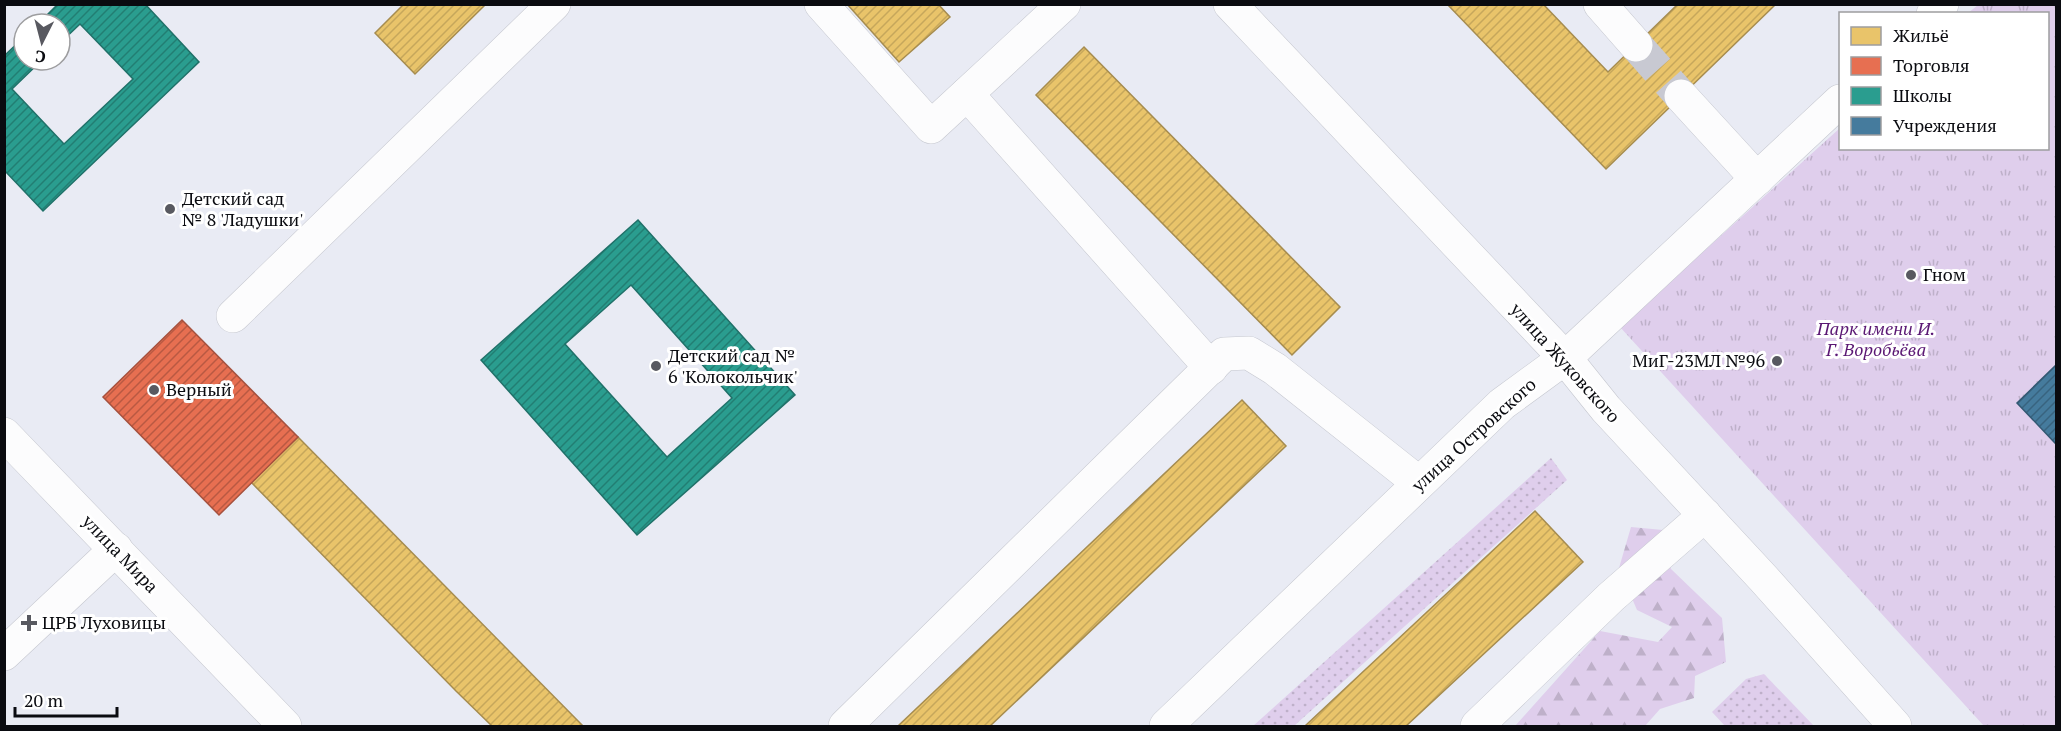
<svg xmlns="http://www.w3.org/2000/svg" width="2061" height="731" viewBox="0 0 2061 731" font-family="'PT Serif',serif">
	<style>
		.grass { fill: url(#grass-dots) }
		.forest { fill: url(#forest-firs) }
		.park { fill: url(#park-tufts) }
		.homes { fill: url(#homes-hatch); stroke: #a68c4f; stroke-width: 1.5 }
		.shops { fill: url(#shops-hatch); stroke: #a5513e; stroke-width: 1.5 }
		.schools { fill: url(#schools-hatch); stroke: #207169; stroke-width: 1.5; fill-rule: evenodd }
		.public { fill: url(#public-hatch); stroke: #335973; stroke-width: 1.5 }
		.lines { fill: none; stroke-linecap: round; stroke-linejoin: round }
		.minor-tunnel { stroke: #c8c9d2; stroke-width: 33; stroke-dasharray: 33 16; stroke-linecap: butt }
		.minor-casing { stroke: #c5c7cf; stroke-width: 34 }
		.minor { stroke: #fcfcfd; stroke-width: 33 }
		.poi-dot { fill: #585960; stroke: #fff; stroke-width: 2 }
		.labels { text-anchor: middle; stroke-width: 6; stroke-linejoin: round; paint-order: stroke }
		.poi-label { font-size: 18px; fill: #0a0b10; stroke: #fff; text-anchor: start }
		.park-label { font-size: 18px; font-style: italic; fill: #5a1773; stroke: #fff }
		.street-label { font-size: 18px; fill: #0a0b10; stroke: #fff }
	</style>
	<defs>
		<pattern id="grass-dots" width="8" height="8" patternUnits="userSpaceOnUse" patternTransform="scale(1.5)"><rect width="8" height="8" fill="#dfceec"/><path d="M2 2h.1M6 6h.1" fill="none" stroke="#beb0c9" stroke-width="1.8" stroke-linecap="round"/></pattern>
		<pattern id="forest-firs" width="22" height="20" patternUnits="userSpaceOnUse" patternTransform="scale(1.5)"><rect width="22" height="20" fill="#dfceec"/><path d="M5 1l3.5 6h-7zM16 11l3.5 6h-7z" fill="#beb0c9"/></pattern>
		<pattern id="park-tufts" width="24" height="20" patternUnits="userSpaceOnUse" patternTransform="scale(1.5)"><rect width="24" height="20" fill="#dfceec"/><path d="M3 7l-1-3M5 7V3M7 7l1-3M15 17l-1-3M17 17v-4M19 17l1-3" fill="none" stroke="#beb0c9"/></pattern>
		<pattern id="homes-hatch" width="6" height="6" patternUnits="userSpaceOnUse" patternTransform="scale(1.5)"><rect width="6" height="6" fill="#e9c46a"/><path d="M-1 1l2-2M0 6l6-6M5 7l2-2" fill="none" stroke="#c6a75b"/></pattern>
		<pattern id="shops-hatch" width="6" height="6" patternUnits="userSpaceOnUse" patternTransform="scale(1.5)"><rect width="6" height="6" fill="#e76f51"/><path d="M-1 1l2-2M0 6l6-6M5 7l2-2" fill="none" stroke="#b95942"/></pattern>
		<pattern id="schools-hatch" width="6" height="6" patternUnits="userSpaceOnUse" patternTransform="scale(1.5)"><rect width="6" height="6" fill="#2a9d8f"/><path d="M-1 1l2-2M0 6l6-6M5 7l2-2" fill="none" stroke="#227e73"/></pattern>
		<pattern id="public-hatch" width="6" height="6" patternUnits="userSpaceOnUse" patternTransform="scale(1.5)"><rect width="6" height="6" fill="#457b9d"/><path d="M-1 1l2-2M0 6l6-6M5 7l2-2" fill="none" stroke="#38637f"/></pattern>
	</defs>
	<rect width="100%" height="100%" fill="#e9ebf4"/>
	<g class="grass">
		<path d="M1551 458 1567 480 1294 726H1253Z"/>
		<path d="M1764 674 1814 726H1725L1712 712 1746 679Z"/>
	</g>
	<path class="forest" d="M1631 527 1663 530 1671 569 1722 618 1726 662 1695 676 1694 698 1660 709 1645 726H1515L1600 631 1658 642 1672 627 1637 610 1619 568Z"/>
	<path class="park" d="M1978 5H2056V726H1984L1620 327 1840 128V148H2048V14L1968 13Z"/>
	<g class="homes">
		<path d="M404 4H486L415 74 375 33Z"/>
		<path d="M847 4H938L950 17 899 62Z"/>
		<path d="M1447 4H1543L1608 72 1678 4H1776L1606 169Z"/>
		<path d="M1084 47 1340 307 1292 355 1036 95Z"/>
		<path d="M1242 400 1286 446 990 726H898Z"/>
		<path d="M298 437 583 726H492L456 691 251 482Z"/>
		<path d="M1535 511 1583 562 1406 726H1305Z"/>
	</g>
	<path class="shops" d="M182 320 298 437 219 515 103 397Z"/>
	<g class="schools">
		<path d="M58 4H145L199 62 43 211 4 170V56L24 37V60H42L12 89 64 144 133 79 80 24 60 43V24H38Z"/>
		<path d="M638 220 795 395 637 535 481 360ZM631 285 732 398 667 457 565 344Z"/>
	</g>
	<path class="public" d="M2056 365V444L2017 403Z"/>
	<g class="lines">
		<path class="minor-tunnel" d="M1636 45 1681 96"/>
		<defs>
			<g id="minor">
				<path d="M821 4 931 127 1064 4"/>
				<path d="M1230 4 1565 358 1606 409 1763 578 1895 726"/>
				<path d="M1600 4 1636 45"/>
				<path d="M1933 14 1942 4"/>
				<path d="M967 94 1211 368"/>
				<path d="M1681 96 1757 179"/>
				<path d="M233 316 554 4"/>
				<path d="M4 434 285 726"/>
				<path d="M4 654 116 549"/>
				<path d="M845 726 1224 354 1249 353 1275 369 1419 483"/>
				<path d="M1166 726 1502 404 1565 358 1840 101"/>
				<path d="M1477 726 1611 597 1705 515"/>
			</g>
		</defs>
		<use href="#minor" class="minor-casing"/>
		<use href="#minor" class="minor"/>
	</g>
	<g class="poi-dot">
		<circle cx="170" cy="209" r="6"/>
		<circle cx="1911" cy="275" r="6"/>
		<circle cx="1777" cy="361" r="6"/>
		<circle cx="656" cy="366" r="6"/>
		<circle cx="154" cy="390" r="6"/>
		<path d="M26 614h6v6h6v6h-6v6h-6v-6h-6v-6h6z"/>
	</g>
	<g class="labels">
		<g class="poi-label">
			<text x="182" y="205">Детский сад<tspan x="182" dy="21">№ 8 'Ладушки'</tspan></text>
			<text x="1923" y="281">Гном</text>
			<text x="668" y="362">Детский сад №<tspan x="668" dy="21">6 'Колокольчик'</tspan></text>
			<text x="1765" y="367" text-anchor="end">МиГ-23МЛ №96</text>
			<text x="166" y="396">Верный</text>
			<text x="42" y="629">ЦРБ Луховицы</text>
		</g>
		<g class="park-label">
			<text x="1876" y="335">Парк имени И.<tspan x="1876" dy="21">Г. Воробьёва</tspan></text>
		</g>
		<g class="street-label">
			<text transform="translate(1565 363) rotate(48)" y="6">улица Жуковского</text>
			<text transform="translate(1474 435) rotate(-42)" y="6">улица Островского</text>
			<text transform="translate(120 554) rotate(46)" y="6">улица Мира</text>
		</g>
	</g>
	<rect width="2061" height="731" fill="none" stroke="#0a0b10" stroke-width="12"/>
	<rect x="1839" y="12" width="210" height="138" fill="#ffffff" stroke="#9d9d9f" stroke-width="1.5"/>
	<rect x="1851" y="27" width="30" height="18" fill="#e9c46a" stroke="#9d9d9f" stroke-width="1.5"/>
	<text x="1893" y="42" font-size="18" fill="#0a0b10">Жильё</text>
	<rect x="1851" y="57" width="30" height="18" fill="#e76f51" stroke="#9d9d9f" stroke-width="1.5"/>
	<text x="1893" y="72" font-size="18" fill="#0a0b10">Торговля</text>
	<rect x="1851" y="87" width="30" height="18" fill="#2a9d8f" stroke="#9d9d9f" stroke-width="1.5"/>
	<text x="1893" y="102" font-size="18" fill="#0a0b10">Школы</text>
	<rect x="1851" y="117" width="30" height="18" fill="#457b9d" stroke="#9d9d9f" stroke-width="1.5"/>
	<text x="1893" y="132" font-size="18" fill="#0a0b10">Учреждения</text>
	<g transform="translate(42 42) rotate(186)"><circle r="28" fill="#ffffff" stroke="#9d9d9f" stroke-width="1.5"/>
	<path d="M0-4.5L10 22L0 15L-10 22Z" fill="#585960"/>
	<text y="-9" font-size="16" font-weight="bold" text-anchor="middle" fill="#0a0b10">С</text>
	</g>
	<path d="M15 707v9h102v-9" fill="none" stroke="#0a0b10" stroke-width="3"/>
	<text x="24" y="707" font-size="18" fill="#0a0b10" stroke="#ffffff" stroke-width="4.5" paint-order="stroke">20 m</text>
</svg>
